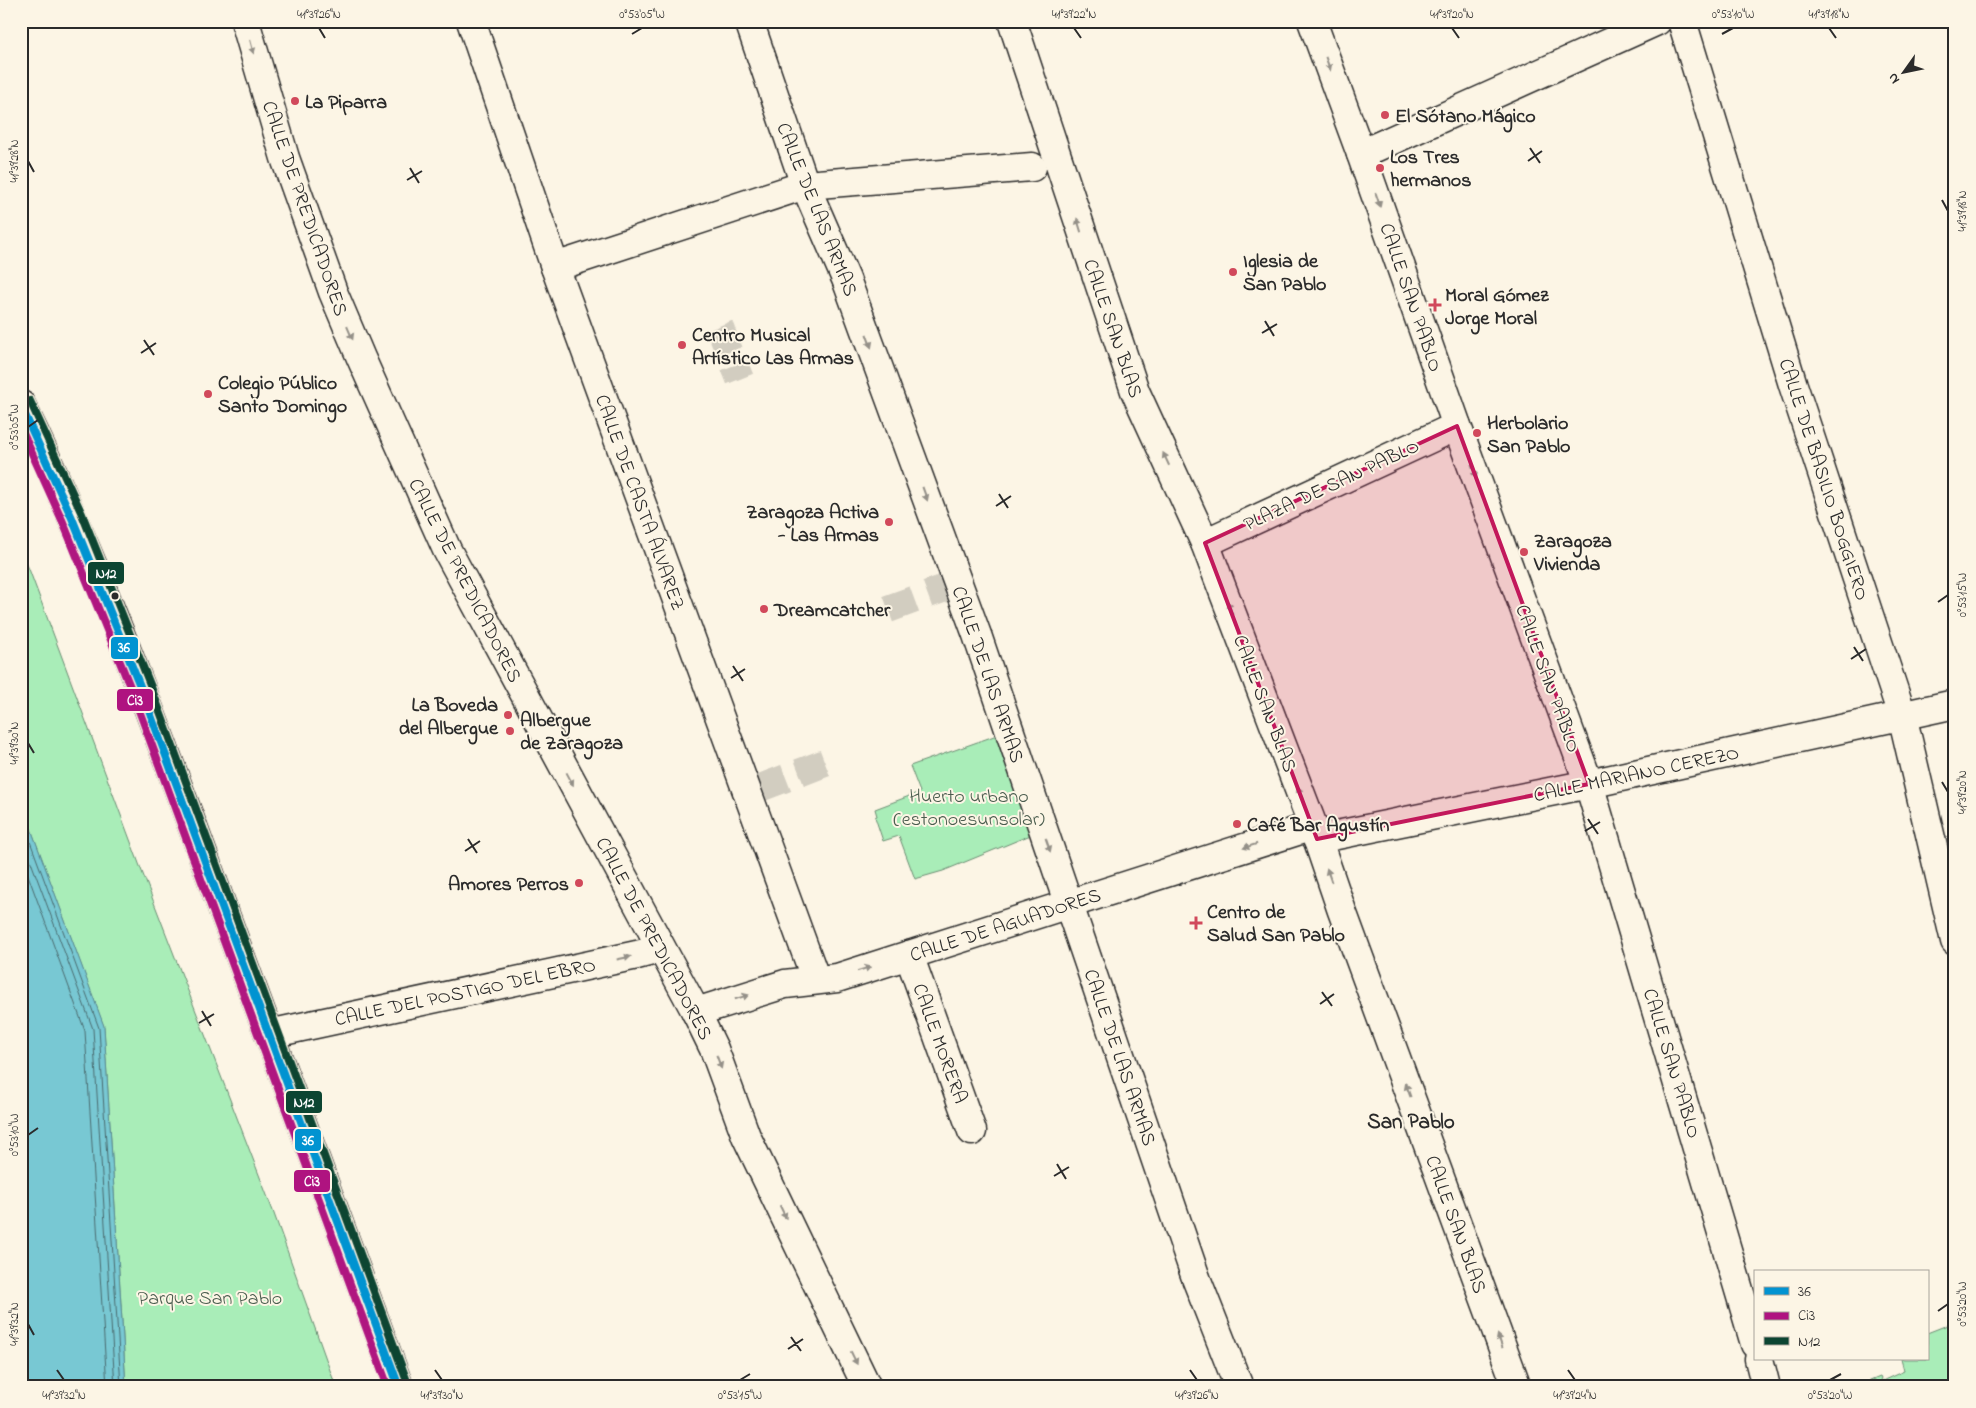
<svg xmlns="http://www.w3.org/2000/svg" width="1976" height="1408" viewBox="0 0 1976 1408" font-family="'Indie Flower',sans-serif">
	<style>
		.green { fill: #a9edb8; stroke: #6a8c72 }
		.water { fill: #78c8d3; stroke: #598990 }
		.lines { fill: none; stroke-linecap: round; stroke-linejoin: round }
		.shore { stroke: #4a6a6e; stroke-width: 1 }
		.pedestrian-tunnel { stroke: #d2cdc0; stroke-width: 28; stroke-dasharray: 28 14; stroke-linecap: butt }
		.pedestrian-casing { stroke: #2b2b2b; stroke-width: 31 }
		.minor-casing { stroke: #2b2b2b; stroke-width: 31 }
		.primary-casing { stroke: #2b2b2b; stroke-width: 31 }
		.pedestrian { stroke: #fcf5e5; stroke-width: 28 }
		.minor { stroke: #fcf5e5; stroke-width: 28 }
		.primary { stroke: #fcf5e5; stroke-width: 28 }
		.bus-1-casing { stroke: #fcf5e5; stroke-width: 11 }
		.bus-2-casing { stroke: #fcf5e5; stroke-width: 11 }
		.bus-3-casing { stroke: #fcf5e5; stroke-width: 11 }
		.bus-1 { stroke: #0293d1; stroke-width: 8 }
		.bus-2 { stroke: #af1380; stroke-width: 8 }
		.bus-3 { stroke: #0c4532; stroke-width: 8 }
		.oneway { fill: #949088 }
		.marked { fill: #c2185b; fill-opacity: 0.2; stroke: #c2185b; stroke-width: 4; stroke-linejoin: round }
		.ticks { fill: none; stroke: #2b2b2b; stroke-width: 2 }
		.poi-dot { fill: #d1495b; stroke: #fcf5e5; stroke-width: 2 }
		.bus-dot { fill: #2b2b2b; stroke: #fcf5e5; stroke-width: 2 }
		.labels { text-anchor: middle; stroke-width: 4; stroke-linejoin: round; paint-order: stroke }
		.poi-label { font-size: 20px; font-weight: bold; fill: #2b2b2b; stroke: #fcf5e5; text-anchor: start }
		.street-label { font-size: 20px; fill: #2b2b2b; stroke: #fcf5e5 }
		.park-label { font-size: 20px; fill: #4a5c4e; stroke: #fcf5e5 }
		.neighbourhood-label { font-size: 21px; font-weight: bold; fill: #2b2b2b; stroke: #fcf5e5 }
		.line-badge { stroke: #fcf5e5; stroke-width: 2 }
		.badge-label { font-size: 14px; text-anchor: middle; font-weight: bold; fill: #fff }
		.neatline { fill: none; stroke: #2b2b2b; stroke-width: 2 }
		.ticks-label { font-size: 12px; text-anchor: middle; fill: #2b2b2b }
	</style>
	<rect width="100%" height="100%" fill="#fcf5e5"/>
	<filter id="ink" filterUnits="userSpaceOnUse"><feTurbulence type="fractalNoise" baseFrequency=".02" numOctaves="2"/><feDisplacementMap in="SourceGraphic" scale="10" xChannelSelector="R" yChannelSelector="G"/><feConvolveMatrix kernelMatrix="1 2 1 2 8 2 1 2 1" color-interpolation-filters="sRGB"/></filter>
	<g filter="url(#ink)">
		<g class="green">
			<path d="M21 552 29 569 141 869 273 1211 336 1387H126L104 1027 21 802Z"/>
			<path d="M997 735 1033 834 943 871 915 879 899 836 883 841 875 817 877 816 875 809 920 792 910 766Z"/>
			<path d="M1955 1322V1381L1941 1387H1855L1880 1377 1882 1381 1904 1371 1901 1359H1927V1333Z"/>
		</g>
		<path class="water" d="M21 802 104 1026 126 1387H21Z"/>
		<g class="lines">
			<g class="shore">
				<path d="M21 817 99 1028 121 1387"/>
				<path d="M21 835 93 1029 115 1387"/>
				<path d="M21 856 85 1031 107 1387"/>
			</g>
			<g class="pedestrian-tunnel">
				<path d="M719 326 740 379"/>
				<path d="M888 609 945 588"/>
				<path d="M760 788 825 763"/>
			</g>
			<defs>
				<g id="pedestrian">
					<path d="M471 21 555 267 816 980"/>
					<path d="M749 21 805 185 846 279 977 635 1196 1278 1239 1387"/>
					<path d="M1312 21 1361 154 1657 21"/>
					<path d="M1682 21 1793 385 1902 715 1955 941"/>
					<path d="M555 267 805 185 1032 167"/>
					<path d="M1457 426 1589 784 1755 1344"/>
					<path d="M1317 839 1589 784 1955 704"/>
					<path d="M909 955 972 1131"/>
					<path d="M696 1012 785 984 837 978 1313 826"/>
					<path d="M1759 1359 1766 1387"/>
				</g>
				<g id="minor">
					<path d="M245 21 285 158 333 292 361 358 447 550 696 1012 714 1049 746 1136 867 1387"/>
					<path d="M1012 21 1135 391 1205 543 1217 575 1313 826 1342 911 1517 1387"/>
					<path d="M1205 543 1457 426 1361 154"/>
					<path d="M269 1034 637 955 660 949"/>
				</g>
				<path id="primary" d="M21 405C93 554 150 710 207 866 271 1039 334 1213 399 1387"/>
			</defs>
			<use href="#pedestrian" class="pedestrian-casing"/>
			<use href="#minor" class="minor-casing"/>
			<use href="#primary" class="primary-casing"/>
			<use href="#pedestrian" class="pedestrian"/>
			<use href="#minor" class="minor"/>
			<use href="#primary" class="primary"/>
			<defs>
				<path id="bus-1" d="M21 406 72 518 142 691 399 1387"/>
				<path id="bus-2" d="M21 429 63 522 133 694 388 1387"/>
				<path id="bus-3" d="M30 401 82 514 151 687 408 1384"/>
			</defs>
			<use href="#bus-1" class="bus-1-casing"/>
			<use href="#bus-2" class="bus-2-casing"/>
			<use href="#bus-3" class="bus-3-casing"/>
			<use href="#bus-1" class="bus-1"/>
			<use href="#bus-2" class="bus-2"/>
			<use href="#bus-3" class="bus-3"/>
		</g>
		<defs><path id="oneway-solid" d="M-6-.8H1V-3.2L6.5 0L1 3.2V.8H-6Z" transform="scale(1.25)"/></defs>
		<g class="oneway">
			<use href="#oneway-solid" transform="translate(252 47) rotate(75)"/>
			<use href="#oneway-solid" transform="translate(1328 64) rotate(70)"/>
			<use href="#oneway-solid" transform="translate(1378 200) rotate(71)"/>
			<use href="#oneway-solid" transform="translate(1079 225) rotate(-107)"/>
			<use href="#oneway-solid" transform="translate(350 333) rotate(67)"/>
			<use href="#oneway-solid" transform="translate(869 341) rotate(70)"/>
			<use href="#oneway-solid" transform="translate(1166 459) rotate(-115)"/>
			<use href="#oneway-solid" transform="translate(1474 471) rotate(70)"/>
			<use href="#oneway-solid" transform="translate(925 494) rotate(70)"/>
			<use href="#oneway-solid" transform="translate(1230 608) rotate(-111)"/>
			<use href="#oneway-solid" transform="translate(570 779) rotate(62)"/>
			<use href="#oneway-solid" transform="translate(1300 793) rotate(-111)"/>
			<use href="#oneway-solid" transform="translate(1048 845) rotate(71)"/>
			<use href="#oneway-solid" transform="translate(1250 846) rotate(162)"/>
			<use href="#oneway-solid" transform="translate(1329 875) rotate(-109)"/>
			<use href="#oneway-solid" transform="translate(624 958) rotate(-12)"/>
			<use href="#oneway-solid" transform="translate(864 969) rotate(-18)"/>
			<use href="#oneway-solid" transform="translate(742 997) rotate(-17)"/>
			<use href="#oneway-solid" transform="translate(719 1062) rotate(70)"/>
			<use href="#oneway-solid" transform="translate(1408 1090) rotate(-110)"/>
			<use href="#oneway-solid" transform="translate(783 1212) rotate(64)"/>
			<use href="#oneway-solid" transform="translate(1500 1341) rotate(-110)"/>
			<use href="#oneway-solid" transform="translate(854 1358) rotate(64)"/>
		</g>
	</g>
	<path class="marked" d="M1457 426 1589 784 1317 839 1205 543Z"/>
	<path class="ticks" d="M319 28 325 38M1074 28 1081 38M1452 28 1459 38M1829 28 1836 38M632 34 642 28M1722 34 1733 28M1530 148 1540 163M28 161 34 172M1528 161 1542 151M410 168 419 183M407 180 422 171M1942 200 1948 211M1265 321 1274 336M1262 333 1277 324M144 340 154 355M141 353 156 343M28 427 38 420M999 494 1008 508M996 506 1011 496M1938 602 1948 595M1854 647 1863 661M1851 659 1866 649M733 666 743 681M731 678 745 669M28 743 34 753M1942 782 1948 792M1588 819 1598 834M1585 831 1600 822M468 839 477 853M465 851 480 841M1322 992 1332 1006M1320 1004 1334 994M202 1011 211 1026M199 1023 214 1014M28 1135 38 1128M1057 1164 1066 1179M1054 1176 1069 1167M1938 1311 1948 1304M28 1324 34 1335M791 1337 801 1351M788 1349 803 1339M57 1370 64 1380M435 1370 442 1380M1190 1370 1197 1380M1568 1370 1575 1380M740 1380 750 1374M1830 1380 1841 1374"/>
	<g class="poi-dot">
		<circle cx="295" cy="101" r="5"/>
		<circle cx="1385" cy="115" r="5"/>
		<circle cx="1380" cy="168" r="5"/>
		<circle cx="1233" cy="272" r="5"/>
		<path d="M1432.5 297.5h5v5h5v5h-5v5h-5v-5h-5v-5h5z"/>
		<circle cx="682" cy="345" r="5"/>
		<circle cx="208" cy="394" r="5"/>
		<circle cx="1477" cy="433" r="5"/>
		<circle cx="889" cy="522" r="5"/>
		<circle cx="1524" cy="552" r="5"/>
		<circle cx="764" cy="609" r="5"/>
		<circle cx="508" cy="715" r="5"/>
		<circle cx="510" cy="731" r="5"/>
		<circle cx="1237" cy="824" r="5"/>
		<circle cx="579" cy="883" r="5"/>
		<path d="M1193.5 915.5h5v5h5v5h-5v5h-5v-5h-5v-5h5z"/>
	</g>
	<circle class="bus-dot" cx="115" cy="596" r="4.5"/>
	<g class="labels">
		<g class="poi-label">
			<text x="305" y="108">La Piparra</text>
			<text x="1395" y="122">El Sótano Mágico</text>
			<text x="1390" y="163">Los Tres<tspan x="1390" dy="23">hermanos</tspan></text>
			<text x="1243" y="267">Iglesia de<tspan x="1243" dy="23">San Pablo</tspan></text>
			<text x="1445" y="301">Moral Gómez<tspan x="1445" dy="23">Jorge Moral</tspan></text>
			<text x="692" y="341">Centro Musical<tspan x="692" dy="23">Artístico Las Armas</tspan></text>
			<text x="218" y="389">Colegio Público<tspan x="218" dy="23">Santo Domingo</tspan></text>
			<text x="1487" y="429">Herbolario<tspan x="1487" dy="23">San Pablo</tspan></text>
			<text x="879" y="518" text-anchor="end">Zaragoza Activa<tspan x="879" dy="23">- Las Armas</tspan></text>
			<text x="1534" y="547">Zaragoza<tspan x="1534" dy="23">Vivienda</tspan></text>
			<text x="774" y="616">Dreamcatcher</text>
			<text x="498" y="711" text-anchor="end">La Boveda<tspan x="498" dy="23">del Albergue</tspan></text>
			<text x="520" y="726">Albergue<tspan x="520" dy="23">de Zaragoza</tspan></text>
			<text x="1247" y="831">Café Bar Agustín</text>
			<text x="569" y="890" text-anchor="end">Amores Perros</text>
			<text x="1207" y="918">Centro de<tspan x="1207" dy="23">Salud San Pablo</tspan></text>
		</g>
		<g class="street-label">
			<text transform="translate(306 208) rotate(71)" y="7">CALLE DE PREDICADORES</text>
			<text transform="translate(818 209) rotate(68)" y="7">CALLE DE LAS ARMAS</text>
			<text transform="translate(1412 297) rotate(71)" y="7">CALLE SAN PABLO</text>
			<text transform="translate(1114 328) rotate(71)" y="7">CALLE SAN BLAS</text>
			<text transform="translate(1825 479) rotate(72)" y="7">CALLE DE BASILIO BOGGIERO</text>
			<text transform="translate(1331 484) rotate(-25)" y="7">PLAZA DE SAN PABLO</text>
			<text transform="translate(641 502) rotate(70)" y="7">CALLE DE CASTA ÁLVAREZ</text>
			<text transform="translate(466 580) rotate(63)" y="7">CALLE DE PREDICADORES</text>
			<text transform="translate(989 674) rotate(71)" y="7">CALLE DE LAS ARMAS</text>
			<text transform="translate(1549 678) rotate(70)" y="7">CALLE SAN PABLO</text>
			<text transform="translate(1266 703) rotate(69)" y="7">CALLE SAN BLAS</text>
			<text transform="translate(1636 773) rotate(-12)" y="7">CALLE MARIANO CEREZO</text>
			<text transform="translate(1005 924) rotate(-18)" y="7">CALLE DE AGUADORES</text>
			<text transform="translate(655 938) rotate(62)" y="7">CALLE DE PREDICADORES</text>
			<text transform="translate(465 991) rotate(-12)" y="7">CALLE DEL POSTIGO DEL EBRO</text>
			<text transform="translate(941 1043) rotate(70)" y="7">CALLE MORERA</text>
			<text transform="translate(1121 1057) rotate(71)" y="7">CALLE DE LAS ARMAS</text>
			<text transform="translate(1673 1063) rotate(73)" y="7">CALLE SAN PABLO</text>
			<text transform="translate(1457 1224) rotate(70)" y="7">CALLE SAN BLAS</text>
		</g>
		<g class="park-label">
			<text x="969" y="802">Huerto urbano<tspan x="969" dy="23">(estonoesunsolar)</tspan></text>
			<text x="210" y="1304">Parque San Pablo</text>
		</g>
		<g class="neighbourhood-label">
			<text x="1411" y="1128">San Pablo</text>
		</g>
	</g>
	<g class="line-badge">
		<rect x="87" y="561" width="38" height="24" rx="5" fill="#0c4532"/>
		<rect x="110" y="636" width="29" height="24" rx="5" fill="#0293d1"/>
		<rect x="116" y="688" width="38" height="24" rx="5" fill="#af1380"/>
		<rect x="285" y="1090" width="38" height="24" rx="5" fill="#0c4532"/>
		<rect x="294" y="1128" width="28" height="24" rx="5" fill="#0293d1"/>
		<rect x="293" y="1169" width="38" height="24" rx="5" fill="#af1380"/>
	</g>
	<g class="badge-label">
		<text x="106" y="578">N12</text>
		<text x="124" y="652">36</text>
		<text x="135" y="705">Ci3</text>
		<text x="304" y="1107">N12</text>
		<text x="308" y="1145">36</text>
		<text x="312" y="1186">Ci3</text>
	</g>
	<rect width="1976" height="1408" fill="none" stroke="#fcf5e5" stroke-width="55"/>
	<rect x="1754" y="1270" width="175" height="90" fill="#fcf5e5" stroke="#a8a49b"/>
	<rect x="1764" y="1287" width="25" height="8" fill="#0293d1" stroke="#a8a49b"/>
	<text x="1798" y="1296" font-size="15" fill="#2b2b2b">36</text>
	<rect x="1764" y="1312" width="25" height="8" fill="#af1380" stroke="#a8a49b"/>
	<text x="1798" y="1320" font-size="15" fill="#2b2b2b">Ci3</text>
	<rect x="1764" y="1337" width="25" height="8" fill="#0c4532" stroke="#a8a49b"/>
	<text x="1798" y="1346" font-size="15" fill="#2b2b2b">N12</text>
	<g transform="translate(1904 72) rotate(237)" stroke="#fcf5e5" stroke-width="4" paint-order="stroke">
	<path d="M0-4L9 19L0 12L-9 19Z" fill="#2b2b2b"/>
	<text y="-8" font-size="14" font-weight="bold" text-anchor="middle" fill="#2b2b2b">N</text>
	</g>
	<rect x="28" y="28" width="1920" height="1352" class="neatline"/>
	<g class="ticks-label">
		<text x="319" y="18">41°39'26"N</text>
		<text x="642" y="18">0°53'05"W</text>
		<text x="1074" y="18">41°39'22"N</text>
		<text x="1452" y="18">41°39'20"N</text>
		<text x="1733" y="18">0°53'10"W</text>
		<text x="1829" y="18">41°39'18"N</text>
		<text transform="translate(14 161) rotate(-90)" y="4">41°39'28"N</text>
		<text transform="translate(1962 211) rotate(-90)" y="4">41°39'18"N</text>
		<text transform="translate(14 427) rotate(-90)" y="4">0°53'05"W</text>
		<text transform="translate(1962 595) rotate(-90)" y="4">0°53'15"W</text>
		<text transform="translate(14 743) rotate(-90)" y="4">41°39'30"N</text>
		<text transform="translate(1962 792) rotate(-90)" y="4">41°39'20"N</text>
		<text transform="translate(14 1135) rotate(-90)" y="4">0°53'10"W</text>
		<text transform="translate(1962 1304) rotate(-90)" y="4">0°53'20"W</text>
		<text transform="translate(14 1324) rotate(-90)" y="4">41°39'32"N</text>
		<text x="64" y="1399">41°39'32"N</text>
		<text x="442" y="1399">41°39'30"N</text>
		<text x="740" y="1399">0°53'15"W</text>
		<text x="1197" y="1399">41°39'26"N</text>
		<text x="1575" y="1399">41°39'24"N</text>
		<text x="1830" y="1399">0°53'20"W</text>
	</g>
</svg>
